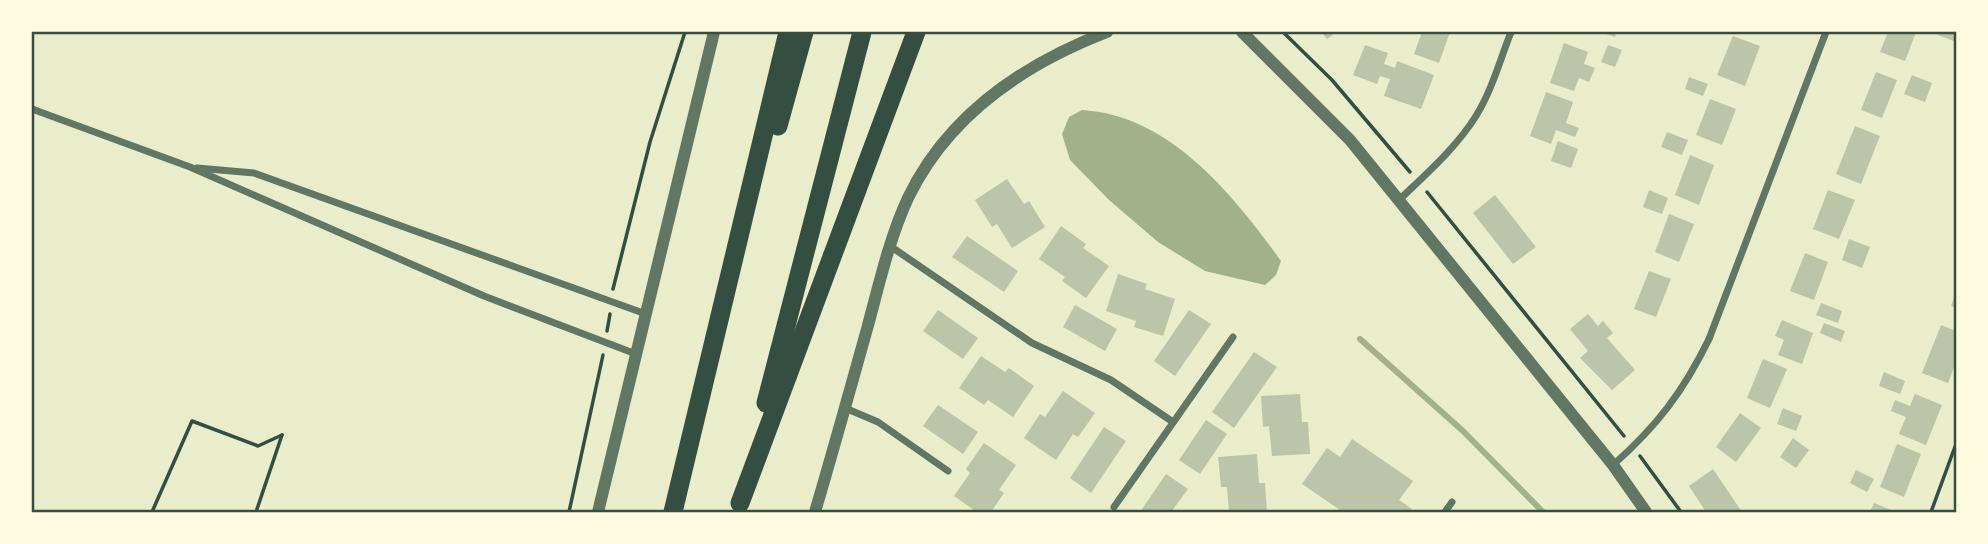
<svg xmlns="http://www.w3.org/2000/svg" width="1988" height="544" viewBox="0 0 1988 544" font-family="'Titillium Web',sans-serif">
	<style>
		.water { fill: #a3b18a }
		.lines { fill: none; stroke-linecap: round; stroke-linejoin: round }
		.stream { stroke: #a3b18a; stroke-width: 6 }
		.building { fill: #bcc5a7 }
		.path { stroke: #344e41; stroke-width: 3.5 }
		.minor { stroke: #617663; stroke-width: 7 }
		.tertiary { stroke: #617663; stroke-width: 12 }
		.motorway { stroke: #344e41; stroke-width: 19 }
		.neatline { fill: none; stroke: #344e41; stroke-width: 2.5 }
	</style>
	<rect width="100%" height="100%" fill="#e9edc9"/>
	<path class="water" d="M1082 110C1170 115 1233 195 1281 261L1276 275 1265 285 1205 271 1158 242 1109 200 1070 160 1062 134 1069 117Z"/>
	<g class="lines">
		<path class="stream" d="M1360 339 1463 431 1543 512"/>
	</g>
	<g class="building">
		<path d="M1321 32H1337L1327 39Z"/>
		<path d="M1422 32H1450L1439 63 1414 54Z"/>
		<path d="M1600 32H1617L1615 37Z"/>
		<path d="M1888 32H1916L1905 61 1880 52Z"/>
		<path d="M1936 32H1956V34L1954 41 1935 34Z"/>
		<path d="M1733 36 1760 46 1745 86 1717 75Z"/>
		<path d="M1564 43 1588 52 1584 64 1595 68 1589 82 1579 78 1574 91 1550 83Z"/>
		<path d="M1365 45 1388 53 1384 64 1395 68 1397 61 1434 75 1421 109 1384 96 1390 79 1380 76 1377 84 1353 75Z"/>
		<path d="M1608 45 1622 50 1615 67 1601 62Z"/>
		<path d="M1876 72 1897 80 1882 118 1861 110Z"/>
		<path d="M1912 75 1932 83 1925 102 1904 94Z"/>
		<path d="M1689 77 1708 84 1703 96 1685 89Z"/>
		<path d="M1546 92 1573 102 1566 123 1579 128 1575 137 1556 130 1551 144 1530 136Z"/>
		<path d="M1710 99 1736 109 1722 145 1696 135Z"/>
		<path d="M1855 126 1880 136 1861 184 1836 174Z"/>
		<path d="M1667 132 1688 140 1682 155 1661 147Z"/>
		<path d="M1558 141 1578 149 1571 168 1551 161Z"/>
		<path d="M1690 155 1714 165 1699 205 1675 195Z"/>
		<path d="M1007 179 1024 204 1029 201 1045 227 1012 248 997 224 992 227 975 200Z"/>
		<path d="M1649 190 1668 198 1662 214 1643 207Z"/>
		<path d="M1828 190 1855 200 1839 239 1813 229Z"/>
		<path d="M1495 195 1536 247 1513 264 1473 213Z"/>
		<path d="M1669 214 1694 224 1679 262 1655 252Z"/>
		<path d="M1061 226 1086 244 1083 248 1109 266 1086 298 1062 281 1065 277 1039 259Z"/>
		<path d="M967 236 1018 271 1004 292 952 257Z"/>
		<path d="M1849 239 1870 247 1862 268 1842 260Z"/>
		<path d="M1805 253 1828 262 1814 300 1790 291Z"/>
		<path d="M1649 271 1671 279 1656 317 1634 309Z"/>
		<path d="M1118 274 1147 284 1145 289 1175 299 1163 336 1134 327 1136 321 1106 311Z"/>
		<path d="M1956 292V308L1951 306Z"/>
		<path d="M1821 303 1842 311 1838 323 1816 315Z"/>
		<path d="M1075 305 1117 329 1105 351 1063 327Z"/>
		<path d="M938 310 978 338 963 359 923 331Z"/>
		<path d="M1189 310 1211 324 1175 376 1154 361Z"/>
		<path d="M1588 314 1598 326 1603 321 1613 333 1607 338 1635 370 1612 390 1580 358 1588 351 1570 329Z"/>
		<path d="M1782 320 1813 333 1802 364 1778 355 1784 340 1775 336Z"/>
		<path d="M1824 323 1845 331 1841 342 1820 333Z"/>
		<path d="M1941 325 1956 331V362L1948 383 1922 373Z"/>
		<path d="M1254 352 1277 367 1234 428 1212 412Z"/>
		<path d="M981 356 1005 372 1009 368 1034 386 1013 417 988 400 984 405 959 388Z"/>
		<path d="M1763 359 1787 369 1770 408 1747 398Z"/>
		<path d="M1884 372 1905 381 1900 394 1879 386Z"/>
		<path d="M1063 391 1095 413 1078 437 1073 434 1056 460 1024 438 1040 414 1045 417Z"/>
		<path d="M1300 394 1302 422H1308L1310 454 1272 456 1269 426 1263 427 1261 396Z"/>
		<path d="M1915 394 1942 405 1926 445 1899 434 1906 417 1891 411 1895 400 1910 406Z"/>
		<path d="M938 405 978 432 963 454 923 426Z"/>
		<path d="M1783 408 1802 416 1796 431 1777 424Z"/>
		<path d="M1740 413 1761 428 1736 462 1716 447Z"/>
		<path d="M1206 420 1227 434 1200 474 1179 460Z"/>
		<path d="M1104 427 1126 441 1091 493 1070 478Z"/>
		<path d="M1793 438 1809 450 1796 468 1780 457Z"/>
		<path d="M1352 439 1413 481 1399 500 1412 509 1410 512H1343L1302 484 1327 448 1340 457Z"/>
		<path d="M984 443 1016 465 999 490 1004 493 991 512H977L954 496 970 473 966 469Z"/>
		<path d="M1897 444 1921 454 1904 497 1880 487Z"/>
		<path d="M1257 454 1259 483H1265L1267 512H1229L1227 487H1221L1218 457Z"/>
		<path d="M1713 469 1742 512H1706L1689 486Z"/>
		<path d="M1856 470 1874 479 1867 492 1850 483Z"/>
		<path d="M1166 474 1188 489 1171 512H1140Z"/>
		<path d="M1874 503 1896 512H1870Z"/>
	</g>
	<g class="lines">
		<g class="path">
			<path d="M1283 32 1332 80 1410 172"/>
			<path d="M1427 192 1624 436"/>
			<path d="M613 289 650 142 685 32"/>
			<path d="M607 331 610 314"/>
			<path d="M1640 456 1681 512"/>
			<path d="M152 512 192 421 258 446 282 435"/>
			<path d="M256 512 282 435"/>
			<path d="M569 512 603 355"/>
			<path d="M1931 512 1956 444"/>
		</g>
		<g class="minor">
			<path d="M32 109 190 167 484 296 636 354"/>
			<path d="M197 168 254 173 646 314"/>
			<path d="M1399 200C1426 174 1456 148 1476 116 1492 90 1500 60 1511 32"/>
			<path d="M890 246 1032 343 1111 380 1173 422"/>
			<path d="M845 408 878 422 948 471"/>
			<path d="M1613 465C1657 426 1683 392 1709 339L1826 32"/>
			<path d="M1114 507 1233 337"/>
			<path d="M1445 512 1452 502"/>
		</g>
		<g class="tertiary">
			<path d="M1242 32 1350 140 1613 465 1646 512"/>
			<path d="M598 512 714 32"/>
			<path d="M815 512C833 451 850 390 867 329 879 285 889 239 908 198 948 115 1024 64 1107 32"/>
		</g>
		<g class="motorway">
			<path d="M778 126 804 32"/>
			<path d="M766 403 862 32"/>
			<path d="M740 503 916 32"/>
			<path d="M673 512 788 32"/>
		</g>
	</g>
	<rect width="1988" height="544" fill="none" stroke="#fefae0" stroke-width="66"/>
	<rect x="33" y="33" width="1922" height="478" class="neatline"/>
</svg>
